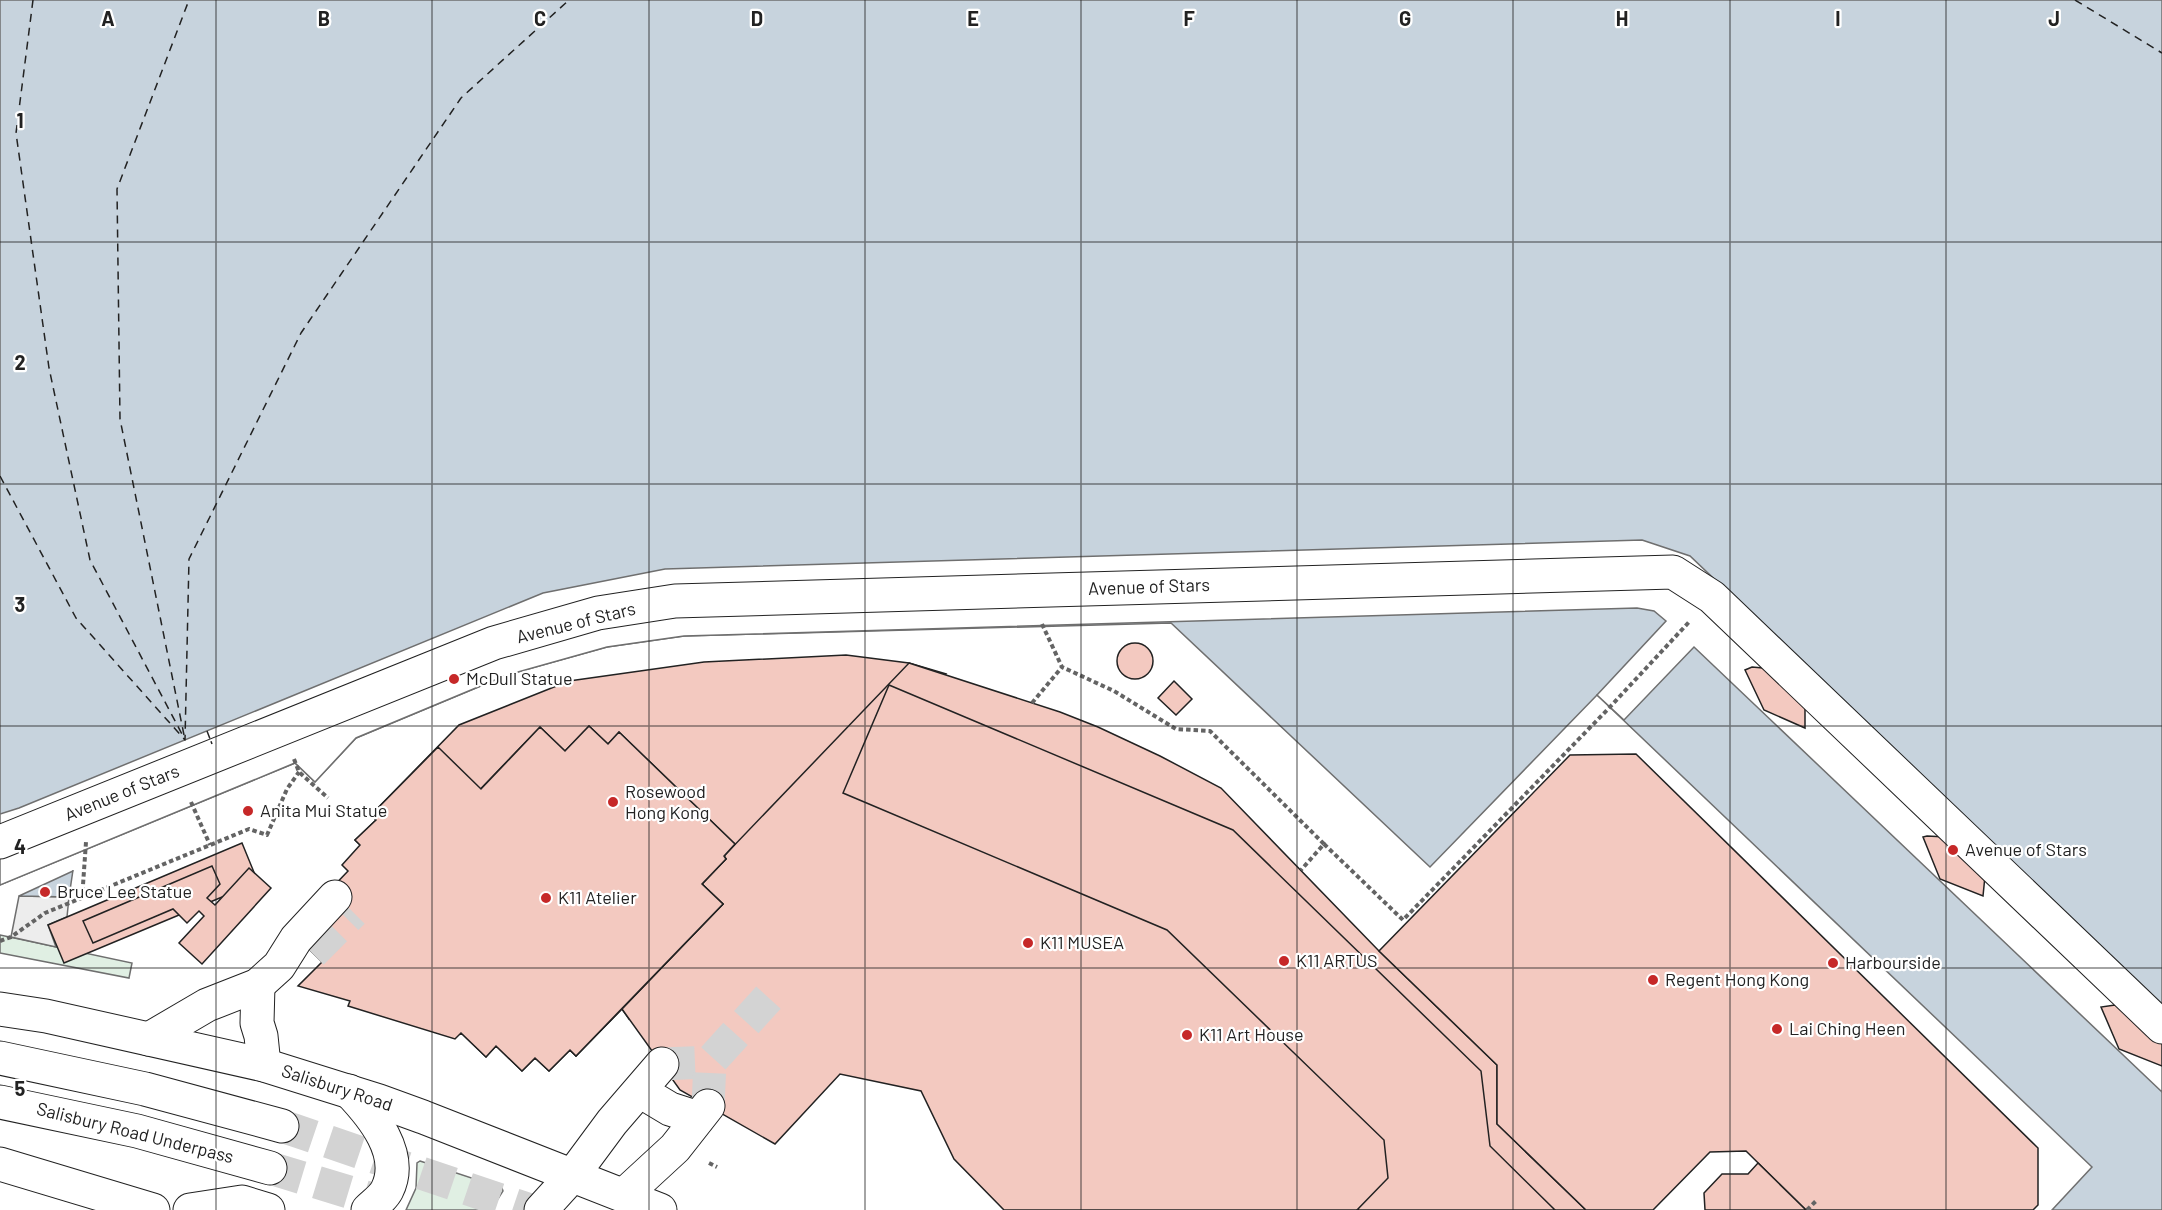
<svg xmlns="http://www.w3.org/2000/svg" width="2162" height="1210" viewBox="0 0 2162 1210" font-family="Barlow,sans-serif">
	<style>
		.green { fill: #e0efe3; stroke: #6f6f6f; stroke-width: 1.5 }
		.parking { fill: #ededed; stroke: #6f6f6f; stroke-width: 1.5 }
		.water { fill: #c7d3dd; stroke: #6f6f6f; stroke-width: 1.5 }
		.pier { fill: #fff; stroke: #6f6f6f; stroke-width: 1.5 }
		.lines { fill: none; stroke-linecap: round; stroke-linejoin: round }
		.ferry { stroke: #222; stroke-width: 1.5; stroke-dasharray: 8 6; stroke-linecap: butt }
		.building { fill: #f3c9c0; stroke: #222; stroke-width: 1.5 }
		.minor-tunnel { stroke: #d3d3d3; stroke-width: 33; stroke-dasharray: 33 16; stroke-linecap: butt }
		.major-tunnel { stroke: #d3d3d3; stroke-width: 33; stroke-dasharray: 33 16; stroke-linecap: butt }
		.minor-casing { stroke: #222; stroke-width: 35 }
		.major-casing { stroke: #222; stroke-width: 35 }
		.path { stroke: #646464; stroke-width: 4; stroke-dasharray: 4.5 3; stroke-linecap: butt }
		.minor { stroke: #fff; stroke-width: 33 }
		.major { stroke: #fff; stroke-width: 33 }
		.fence { stroke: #222; stroke-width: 1.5; stroke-dasharray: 8 3; stroke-linecap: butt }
		.grid { fill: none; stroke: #222; stroke-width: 1.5; stroke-opacity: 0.55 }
		.poi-dot { fill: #c62828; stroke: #fff; stroke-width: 2 }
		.labels { text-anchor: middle; stroke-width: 4.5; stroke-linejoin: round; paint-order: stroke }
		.street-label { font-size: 18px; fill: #222; stroke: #fff }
		.poi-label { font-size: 18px; fill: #222; stroke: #fff; text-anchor: start }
		.grid-label { font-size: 20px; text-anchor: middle; font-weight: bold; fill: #222; stroke: #fff; stroke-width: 4.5; stroke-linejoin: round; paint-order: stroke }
	</style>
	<rect width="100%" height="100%" fill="#fff"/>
	<g class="green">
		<path d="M0 935 132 963 129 978 0 953Z"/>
		<path d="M420 1161 502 1188 503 1191 491 1210H406L416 1188 417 1163Z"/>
	</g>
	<path class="parking" d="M19 896 69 897 67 917 48 925 56 947 11 937Z"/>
	<g class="water">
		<path d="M0 0H2162V1210H2052L2092 1167 1597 695 1430 867 1171 623 684 636 607 647 507 675 356 738 315 782 295 763 0 885Z"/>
		<path d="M73 870 69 897 19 896 73 871Z"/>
	</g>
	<path class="pier" d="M1642 540 1690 556 2162 1005V1092L1694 647 1624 720 1597 695 1666 621 1654 611 1637 608 684 636 607 647 507 675 356 738 315 782 295 763 0 885V814L19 808 543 593 665 569Z"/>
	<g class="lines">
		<g class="ferry">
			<path d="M33 0 16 133 49 368 90 560 183 736"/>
			<path d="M2075 0 2162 53"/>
			<path d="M0 476 76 618 185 740 189 559 301 333 461 98 569 0"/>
			<path d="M184 735 120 419 117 189 189 0"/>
		</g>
	</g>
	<g class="building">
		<circle cx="1135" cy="661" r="18"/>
		<path d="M846 655 909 663 946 674 629 1019 622 1009 576 1056 355 840 376 820 371 815 459 725 569 681 704 662Z"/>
		<path d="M909 663 1060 712 1098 727 1160 756 1221 788 1379 951 1497 1065V1124L1586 1210H1004L954 1159 921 1091 840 1074 775 1144 680 1090 622 1009 723 904 702 884 726 859 724 856Z"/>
		<path d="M1752 667 1763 668 1805 704V728L1764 710 1745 670Z"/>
		<path d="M1174 681 1192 699 1176 715 1158 698Z"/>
		<path d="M889 685 1233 830 1481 1071 1490 1146 1555 1210H1357L1388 1178 1384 1140 1167 930 843 793Z"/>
		<path d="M589 726 608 744 619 732 735 844 724 856 726 859 702 884 723 904 576 1056 570 1050 549 1071 535 1058 522 1071 496 1046 486 1057 374 949 397 926 372 902 540 727 565 751Z"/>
		<path d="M589 726 608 744 619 732 735 844 724 856 726 859 702 884 723 904 576 1056 570 1050 549 1071 535 1058 522 1071 496 1046 486 1057 461 1033 455 1039 348 1006 350 1001 298 986 322 962 304 944 329 891 348 871 342 865 360 845 355 840 376 820 371 815 438 747 481 789 540 727 565 751Z"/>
		<path d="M1636 754 2038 1148V1205L2033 1210H1806L1746 1151 1710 1152 1653 1210H1586L1497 1124V1065L1379 951 1570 755Z"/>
		<path d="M1927 836 1946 837 1985 876 1983 896 1940 879 1923 837Z"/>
		<path d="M242 843 258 882 64 963 48 925Z"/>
		<path d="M212 866 220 884 207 898 215 905 249 868 271 888 202 964 179 943 204 916 199 911 187 923 173 909 93 943 83 921Z"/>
		<path d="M2115 1005 2126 1007 2162 1043V1066L2119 1049 2101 1007Z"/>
		<path d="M1758 1163 1806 1210H1705L1704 1193 1722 1174H1748Z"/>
	</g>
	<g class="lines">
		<g class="minor-tunnel">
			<path d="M312 953 353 912"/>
			<path d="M662 1064 710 1062"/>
			<path d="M708 1106 710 1062 769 997"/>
		</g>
		<g class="major-tunnel">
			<path d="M282 1126 530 1210"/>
			<path d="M270 1168 408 1210"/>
		</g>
		<defs>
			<g id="minor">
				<path d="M0 842 494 643 598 613 675 601 1673 572 1712 597 2162 1027"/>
				<path d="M258 985 257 1023 261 1036 264 1065"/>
				<path d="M149 1039 207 1005 258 985 279 966 296 939 335 897"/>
				<path d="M640 1091 670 1109 698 1118"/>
				<path d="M572 1176 612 1122 662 1064"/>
				<path d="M624 1195 675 1148 708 1106"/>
			</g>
			<g id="major">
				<path d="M0 1009 46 1016 264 1065 379 1101 423 1117 660 1210"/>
				<path d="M0 1058 145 1089 282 1126"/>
				<path d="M349 1091C372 1115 405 1154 387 1190 383 1198 374 1204 368 1210"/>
				<path d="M0 1102 137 1131 270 1168"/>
				<path d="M0 1164 153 1210"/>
				<path d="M190 1210 242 1202 268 1210"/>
				<path d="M541 1210 572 1176"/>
			</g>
		</defs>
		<use href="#minor" class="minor-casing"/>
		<use href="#major" class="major-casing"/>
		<g class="path">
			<path d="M1042 624 1062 667 1114 691 1176 729 1210 731 1324 844 1301 870"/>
			<path d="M1032 703 1062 667"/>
			<path d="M294 759 299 772 328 798"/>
			<path d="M191 802 210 845"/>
			<path d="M1324 844 1403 920 1610 707 1689 622"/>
			<path d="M82 899 86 842"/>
			<path d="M0 941 11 937 45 913 249 829 267 835 287 789 299 772"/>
			<path d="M709 1163 717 1167"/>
			<path d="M1807 1210 1817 1200"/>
		</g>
		<use href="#minor" class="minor"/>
		<use href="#major" class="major"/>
		<path class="fence" d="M207 731 212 744"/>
	</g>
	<path class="grid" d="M216 0V1210M432 0V1210M649 0V1210M865 0V1210M1081 0V1210M1297 0V1210M1513 0V1210M1730 0V1210M1946 0V1210M0 242H2162M0 484H2162M0 726H2162M0 968H2162"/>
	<g class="poi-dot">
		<circle cx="454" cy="679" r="6"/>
		<circle cx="613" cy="802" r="6"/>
		<circle cx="248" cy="811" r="6"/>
		<circle cx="1953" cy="850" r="6"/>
		<circle cx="45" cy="892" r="6"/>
		<circle cx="546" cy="898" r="6"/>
		<circle cx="1028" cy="943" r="6"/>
		<circle cx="1284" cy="961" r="6"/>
		<circle cx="1833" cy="963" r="6"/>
		<circle cx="1653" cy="980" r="6"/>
		<circle cx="1777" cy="1029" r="6"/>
		<circle cx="1187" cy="1035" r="6"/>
	</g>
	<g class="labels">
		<g class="street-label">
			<text transform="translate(1149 587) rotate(-2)" y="6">Avenue of Stars</text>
			<text transform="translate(576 623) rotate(-14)" y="6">Avenue of Stars</text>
			<text transform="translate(122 793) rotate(-22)" y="6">Avenue of Stars</text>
			<text transform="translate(337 1088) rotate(18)" y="6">Salisbury Road</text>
			<text transform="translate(135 1133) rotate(14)" y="6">Salisbury Road Underpass</text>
		</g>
		<g class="poi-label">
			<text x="466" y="685">McDull Statue</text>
			<text x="625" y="798">Rosewood<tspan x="625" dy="21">Hong Kong</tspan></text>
			<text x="260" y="817">Anita Mui Statue</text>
			<text x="1965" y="856">Avenue of Stars</text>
			<text x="57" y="898">Bruce Lee Statue</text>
			<text x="558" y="904">K11 Atelier</text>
			<text x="1040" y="949">K11 MUSEA</text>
			<text x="1296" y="967">K11 ARTUS</text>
			<text x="1845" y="969">Harbourside</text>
			<text x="1665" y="986">Regent Hong Kong</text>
			<text x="1789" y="1035">Lai Ching Heen</text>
			<text x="1199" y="1041">K11 Art House</text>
		</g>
	</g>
	<g class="grid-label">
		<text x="108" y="26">A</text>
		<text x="324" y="26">B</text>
		<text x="540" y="26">C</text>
		<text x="757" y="26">D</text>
		<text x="973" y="26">E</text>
		<text x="1189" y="26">F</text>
		<text x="1405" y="26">G</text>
		<text x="1622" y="26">H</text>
		<text x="1838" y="26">I</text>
		<text x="2054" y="26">J</text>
		<text x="20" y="128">1</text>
		<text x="20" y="370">2</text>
		<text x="20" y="612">3</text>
		<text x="20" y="854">4</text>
		<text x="20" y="1096">5</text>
	</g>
</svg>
